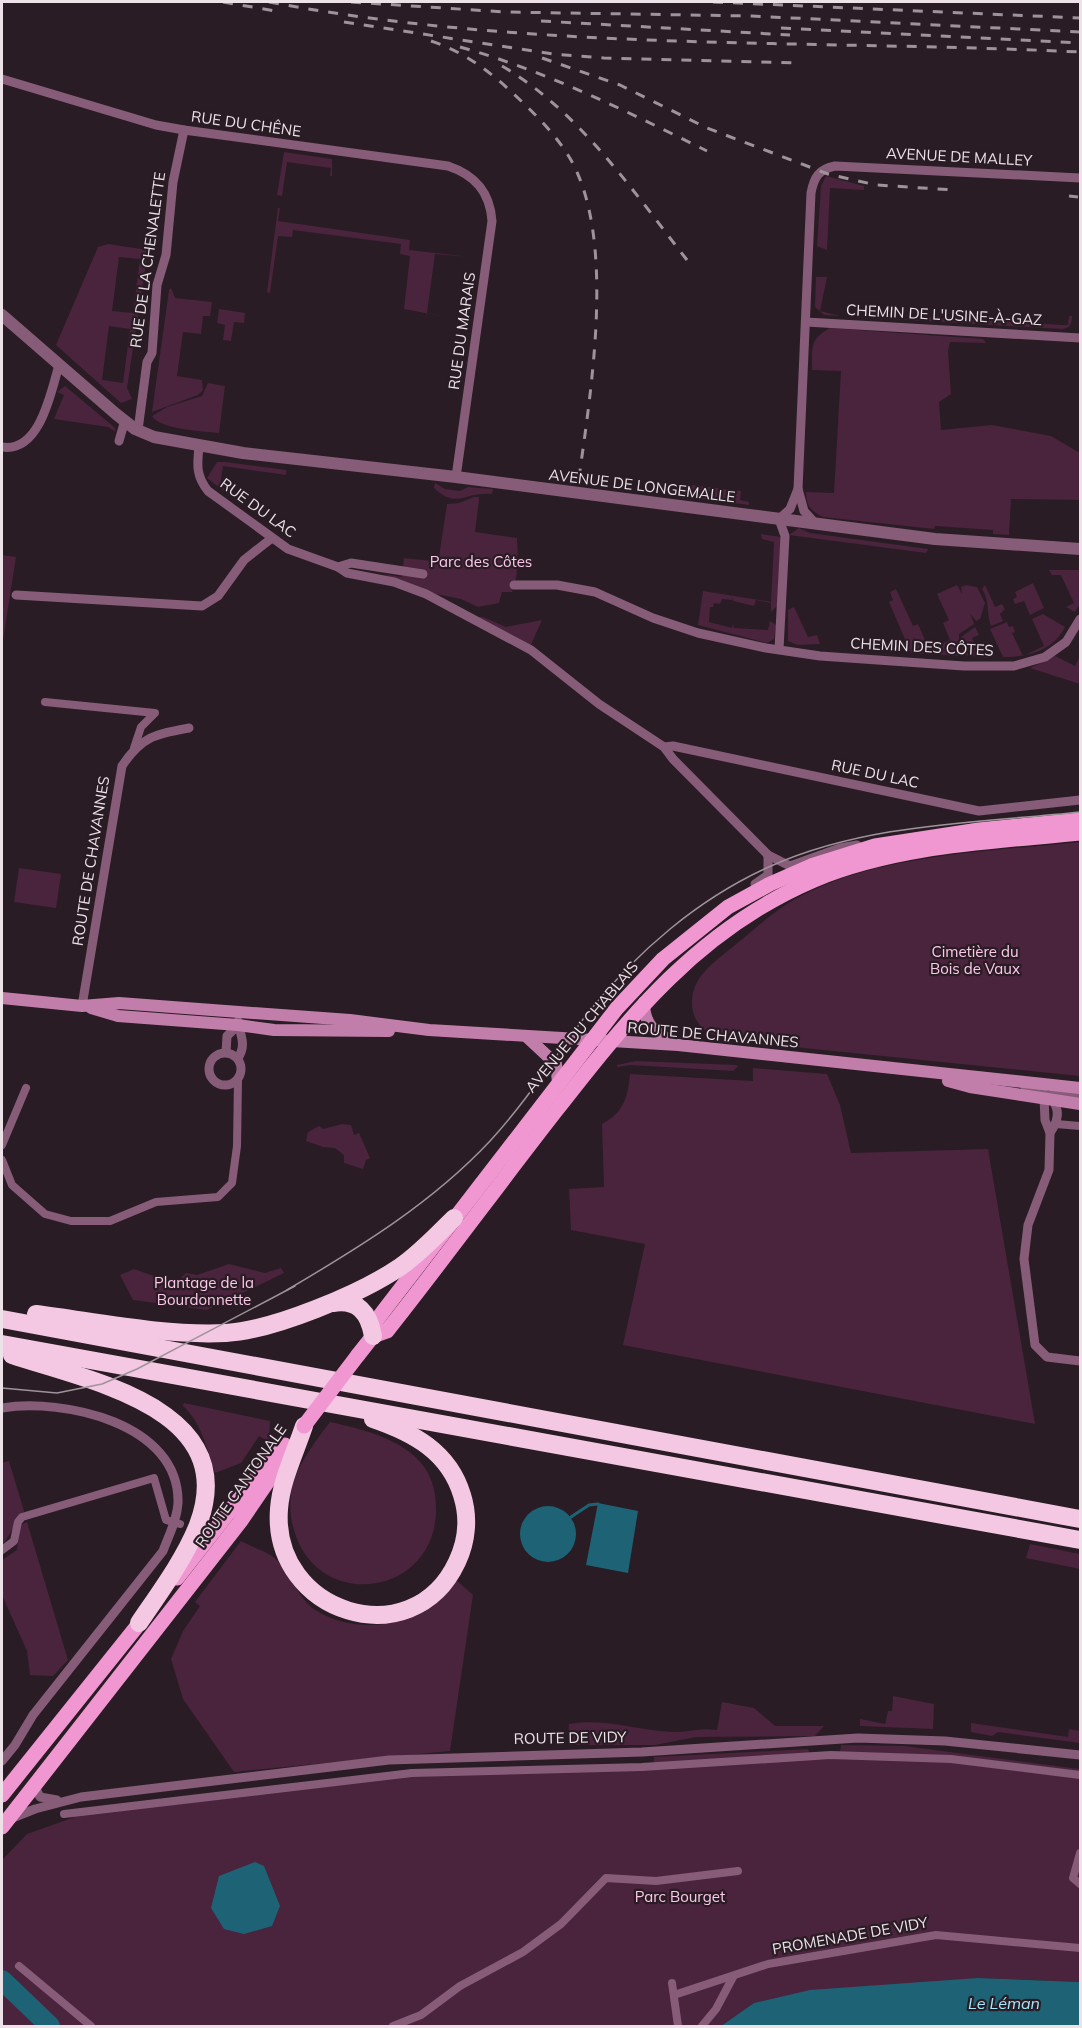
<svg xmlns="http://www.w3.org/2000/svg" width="1082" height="2028" viewBox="0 0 1082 2028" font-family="Mulish,sans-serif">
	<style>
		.green { fill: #4a233d; fill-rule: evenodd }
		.water { fill: #1d6375 }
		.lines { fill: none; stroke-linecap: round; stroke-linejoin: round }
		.stream { stroke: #1d6375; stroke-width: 3 }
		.river { stroke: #1d6375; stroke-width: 20 }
		.pedestrian { stroke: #875c78; stroke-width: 8 }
		.minor { stroke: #875c78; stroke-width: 9 }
		.tertiary { stroke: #875c78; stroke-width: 12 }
		.secondary { stroke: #c27eaa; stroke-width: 12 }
		.primary { stroke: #f097d1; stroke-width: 15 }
		.motorway { stroke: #f4c8e3; stroke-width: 18 }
		.tram { stroke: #9e939a; stroke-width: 1.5 }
		.rail { stroke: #9e939a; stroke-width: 3; stroke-dasharray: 10 10; stroke-linecap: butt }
		.primary-bridge { stroke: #f097d1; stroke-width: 15 }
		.labels { text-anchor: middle; stroke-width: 4.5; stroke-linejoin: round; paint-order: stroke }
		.street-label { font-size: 15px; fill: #ece2e8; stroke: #2a1c24 }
		.park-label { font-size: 15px; fill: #fcc8e9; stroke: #2a1c24 }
		.water-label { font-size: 16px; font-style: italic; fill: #a5e8fd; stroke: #2a1c24 }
	</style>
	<rect width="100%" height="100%" fill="#2a1c24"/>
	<g class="green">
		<path d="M284 152 332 159V176H330L331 168 287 162 282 196 277 195Z"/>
		<path d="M826 176 864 186V190L830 188 827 250 817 246 821 186Z"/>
		<path d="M278 208H280L278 221 410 240 409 250 470 257 435 254 427 313 446 317 404 309 410 256 400 254 401 244 293 230 292 237 278 236 270 293 267 292Z"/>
		<path d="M108 244 148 250 127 388 132 399 121 403 56 345 98 247ZM119 257 140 259 133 313 112 311ZM109 326 130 329 123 383 102 380Z"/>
		<path d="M816 277H827L820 311 840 316 921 320 922 317 1063 325H1068L1069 316H1072C1072 324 1070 328 1062 329L824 315 815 307Z"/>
		<path d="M171 288 175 298 212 302 210 316H203L201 334 183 332 177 376 202 380 203 390 198 395 152 412 169 290Z"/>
		<path d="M219 309 245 313 244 323 234 322 231 341 223 340 225 325 217 323Z"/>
		<path d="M830 328 983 339 986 343 950 342 948 351 951 394 939 402 941 430 992 425 1051 436 1080 453V500L1011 499 1009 535 993 534V530L935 526 934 529 823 517C811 511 806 506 806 492L834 493 841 371 812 370C812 346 810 339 830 328Z"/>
		<path d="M208 383 225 386 219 433C202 431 161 430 152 416L167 407 202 396Z"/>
		<path d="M65 386 114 427 116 432 108 427 54 419 64 395 57 392Z"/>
		<path d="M217 462H225L286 470V475L223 466 220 485 229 492 242 494 240 500 230 496 207 478Z"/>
		<path d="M435 483 445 489 460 491 468 487 493 489 492 494C465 491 457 510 434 488Z"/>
		<path d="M671 483 691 489 692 485 741 491 740 500 749 502V505L680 496 675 494Z"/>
		<path d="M474 497H479V500L475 532 517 538C518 558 519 573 512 592H502L499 603 478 607 461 599 436 594 383 574 402 577 404 558 432 561 439 557 447 504 459 503Z"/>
		<path d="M799 528 810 533 928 549 926 553 789 535Z"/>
		<path d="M761 534 781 537 777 606 771 612V603L756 600 754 606 733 601 732 597V600L722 599 720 604 714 603 713 607H710L709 622 732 628 733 623 734 628 768 630 770 621 776 625 774 639 767 643 698 625 703 591 771 602 774 542 762 539Z"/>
		<path d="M2 555 16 557 3 640 2 675Z"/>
		<path d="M1049 570H1080V604L1075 612 1066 607 1074 603 1061 575H1052Z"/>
		<path d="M1033 583 1044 608 1030 615 1024 601 1015 604 1013 599 1017 597 1015 592Z"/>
		<path d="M957 585 962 594 961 587 966 585 977 587 985 603 980 619 976 621 970 613 974 624 959 634V656L911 653 889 602 893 600 890 592 896 589 913 626 918 624 929 649 950 640 943 623 949 620 937 594Z"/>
		<path d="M985 585 995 607 1002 604 1005 609 1000 614 1003 621 991 626C986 613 990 600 982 589Z"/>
		<path d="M794 607 808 637 817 635 820 644 797 645 788 641V610Z"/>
		<path d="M1043 614 1065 627C1053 651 1028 657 1003 657L990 629 1007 622 1009 627 1013 626 1015 632 1012 633 1023 656 1044 646 1032 619Z"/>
		<path d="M476 617H483L506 627 542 620 530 647Z"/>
		<path d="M975 627 979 635 972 638 978 651 986 648 989 658 963 655 961 637Z"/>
		<path d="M1055 656 1075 666 1080 656V684L1030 668Z"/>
		<path d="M1080 842V1076L736 1041C715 1037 693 1030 692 1004 691 976 716 961 735 945 756 928 777 908 801 896 879 854 994 851 1080 842Z"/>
		<path d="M19 868 61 874 56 908 14 902Z"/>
		<path d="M636 1061 736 1065 738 1066 733 1071 630 1065 617 1067V1065Z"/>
		<path d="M753 1068 827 1074 840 1105 851 1153 988 1149 1035 1424 623 1345 645 1244 571 1230 569 1189 604 1187 602 1124C624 1112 628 1097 630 1074L753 1081Z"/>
		<path d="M342 1124 351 1125 354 1135 359 1133 370 1158 366 1160 363 1169 344 1163V1155L335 1148 323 1147 306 1141 308 1132 319 1126 323 1129Z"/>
		<path d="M229 1264 265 1273 281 1268 284 1273 207 1310 133 1300 120 1275 134 1269 168 1281H177L186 1273 197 1275Z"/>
		<path d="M184 1403 270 1421 269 1442 259 1436 241 1463 215 1473C207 1450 202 1423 183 1406Z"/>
		<path d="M330 1422C371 1431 429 1445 435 1495 449 1594 319 1618 294 1530 289 1514 289 1496 294 1480 302 1459 316 1440 330 1422Z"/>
		<path d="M9 1461 24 1511 4 1543 2 1542V1463Z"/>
		<path d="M27 1522 68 1660 53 1676 30 1675 27 1651 2 1595V1560L17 1550 19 1526Z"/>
		<path d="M241 1541C251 1547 269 1552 277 1560 293 1576 297 1599 317 1611 347 1630 392 1629 423 1611 437 1603 446 1591 456 1580L473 1595 450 1751 234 1772 183 1699 171 1659 183 1631 200 1606 195 1602Z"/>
		<path d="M1030 1544 1080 1554V1569L1026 1558Z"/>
		<path d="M893 1696 934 1704 933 1729 860 1726V1719L885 1724 888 1711H892Z"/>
		<path d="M722 1702 754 1708 775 1726H824L815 1736 696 1737 655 1745H568L569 1724C604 1718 636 1730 671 1732 688 1733 697 1727 717 1730Z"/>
		<path d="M971 1723 1068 1737 1069 1729 1080 1731V1743L998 1732 992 1736 971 1732Z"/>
		<path d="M841 1745 904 1746 1080 1769V1982L978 1978 754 2003 721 2026H2V1860L27 1834 86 1813 396 1777 653 1769 654 1757 808 1749 812 1760 839 1759Z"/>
	</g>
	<g class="water">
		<path d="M598 1503 638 1511 628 1573 586 1565Z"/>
		<circle cx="548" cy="1534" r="28"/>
		<path d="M255 1862 264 1866 280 1906 272 1926 244 1934 224 1929 211 1908 219 1876Z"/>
		<path d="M978 1978 1080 1982V2026H721L754 2003 810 1990Z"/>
	</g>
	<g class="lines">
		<path class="stream" d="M571 1517 589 1505 598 1504"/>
		<path class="river" d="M2 1980 50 2026"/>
		<g class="pedestrian">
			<path d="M45 702 155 713 141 727 134 748"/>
			<path d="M1056 1124 1080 1126"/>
			<path d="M2 1145 26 1088"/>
			<path d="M2 1160 12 1185 45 1214 71 1221H110L156 1202 218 1197 232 1183 237 1146 238 1079"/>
			<path d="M2 1550 14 1541 18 1522 22 1517 154 1478 166 1520 180 1524"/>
			<path d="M64 1814 412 1773 642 1767 831 1755 951 1759 1080 1775"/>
			<path d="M1080 1853 1073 1878 1080 1884"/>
			<path d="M19 1966 91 2026"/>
			<path d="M672 1983 678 2026"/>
			<path d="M674 1995 768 1964 936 1935 1080 1948"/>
			<path d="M393 2026 421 2015 460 1986 523 1952 561 1924 606 1878 656 1881 738 1871"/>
			<path d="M702 2026 716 2009 733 1977"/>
		</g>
		<g class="minor">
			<path d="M2 79 156 125 184 130 448 166C475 175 490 192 492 221L456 477"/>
			<path d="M806 322 1080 338"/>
			<path d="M138 430 147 362 152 353 157 285 166 255 173 182 184 130"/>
			<path d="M119 441 125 420"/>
			<path d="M2 447C40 453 51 392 59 365"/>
			<path d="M199 447C197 465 196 476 208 491L288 549 338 567 347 573 394 582 426 594 531 650 599 704 664 747 673 759 768 855 790 866 840 848 857 845"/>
			<path d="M798 489 804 511 815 523"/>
			<path d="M338 567 351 563 423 574"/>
			<path d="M514 585H557L595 592 653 618 698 633 766 648 820 656 964 666H1014L1045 657 1066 642 1080 619"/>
			<path d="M16 595 202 606 218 596 244 560 272 538"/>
			<path d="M779 649 785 536 779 519 790 509 798 489 811 193C814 177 819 169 835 166L1080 178"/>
			<path d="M664 747 673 746 979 811 1080 800"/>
			<path d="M755 884 768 875V855"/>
			<path d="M82 1006 122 766C142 736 156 734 189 728"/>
			<path d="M238 1021C240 1036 247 1044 238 1058"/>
			<path d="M226 1052 227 1036 238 1025"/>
			<circle cx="225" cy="1069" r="16"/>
			<path d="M1025 1087C1050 1092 1068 1107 1050 1133"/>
			<path d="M1080 1095 1058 1092 1044 1098 1045 1120 1050 1133 1049 1170 1028 1225 1024 1259 1035 1345 1047 1357 1080 1361"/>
			<path d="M2 1408C63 1398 180 1423 178 1503 177 1520 169 1535 163 1551L33 1715 15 1745 2 1761"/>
			<path d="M35 1787 40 1797 57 1800"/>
			<path d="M10 1819 35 1809 81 1797 389 1760 642 1752 858 1738 945 1741 1080 1755"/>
		</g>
		<path class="tertiary" d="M2 315 116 414 135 429 154 437 243 453 456 477 935 539 1080 549"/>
		<g class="secondary">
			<path d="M2 998 82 1006 119 1003 212 1010 350 1020 429 1030 678 1045 1080 1088"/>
			<path d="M644 1002C644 1026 655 1032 674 1043"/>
			<path d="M91 1008 118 1016 238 1025 274 1030 389 1031"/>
			<path d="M527 1037 556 1064 558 1082"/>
			<path d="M948 1081 970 1087 1080 1104"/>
		</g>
		<g class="primary">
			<path d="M373 1336 387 1331C444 1259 498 1185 555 1112 629 1017 699 929 814 880 898 845 992 842 1080 833"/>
			<path d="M358 1355 373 1336 376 1321 385 1309 617 1008 663 959 728 907 770 884 811 866 875 846 979 830 1080 820"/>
			<path d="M177 1578 270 1460 285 1445"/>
			<path d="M2 1795 146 1615"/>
			<path d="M2 1827 240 1522 290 1449"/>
		</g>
		<g class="motorway">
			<path d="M333 1303C358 1299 369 1313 373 1336"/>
			<path d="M36 1314C98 1322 163 1336 226 1333 274 1330 360 1294 400 1267 419 1254 437 1235 454 1218"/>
			<path d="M2 1319 1080 1519"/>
			<path d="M2 1344 1080 1540"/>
			<path d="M12 1355C89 1381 242 1408 198 1525 184 1560 160 1592 139 1623"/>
			<path d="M304 1426C295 1453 281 1481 279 1509 271 1613 412 1658 457 1562 467 1541 469 1517 462 1495 449 1452 414 1433 373 1419"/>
		</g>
		<g class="tram">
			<path d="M287 1290C360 1247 432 1203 490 1141 526 1102 555 1056 587 1014 636 952 699 898 771 866 867 823 977 823 1080 812"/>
			<path d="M2 1388 57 1393 102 1384 137 1369 295 1286"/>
		</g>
		<g class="rail">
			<path d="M223 2 281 12"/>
			<path d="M269 2C536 52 810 39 1080 52"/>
			<path d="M351 2 505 12 752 16 1080 32"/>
			<path d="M713 2 1080 18"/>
			<path d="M541 21 790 35"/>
			<path d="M344 22 553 54 604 58 797 63"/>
			<path d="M781 28 1080 43"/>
			<path d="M431 41C465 52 492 73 518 98 538 117 557 136 571 160 616 241 591 389 579 478"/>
			<path d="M460 47C546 71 626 111 707 151"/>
			<path d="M542 58 620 85 707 128 828 174 876 185 955 190"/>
			<path d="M502 66C579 111 633 191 687 260"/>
			<path d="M1069 196 1078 197"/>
		</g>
		<path class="primary-bridge" d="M304 1426 358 1355"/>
	</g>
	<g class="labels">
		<g class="street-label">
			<text transform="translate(246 124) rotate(8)" y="5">RUE DU CHÊNE</text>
			<text transform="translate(959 157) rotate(3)" y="5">AVENUE DE MALLEY</text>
			<text transform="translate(148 260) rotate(-82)" y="5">RUE DE LA CHENALETTE</text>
			<text transform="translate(944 315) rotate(3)" y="5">CHEMIN DE L'USINE-À-GAZ</text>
			<text transform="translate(462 331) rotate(-82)" y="5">RUE DU MARAIS</text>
			<text transform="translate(642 486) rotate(7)" y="5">AVENUE DE LONGEMALLE</text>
			<text transform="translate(258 508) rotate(36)" y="5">RUE DU LAC</text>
			<text transform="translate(922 647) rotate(3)" y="5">CHEMIN DES CÔTES</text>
			<text transform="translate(875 774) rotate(12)" y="5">RUE DU LAC</text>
			<text transform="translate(91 861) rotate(-81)" y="5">ROUTE DE CHAVANNES</text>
			<text transform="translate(582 1027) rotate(-50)" y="5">AVENUE DU CHABLAIS</text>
			<text transform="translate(713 1035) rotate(5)" y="5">ROUTE DE CHAVANNES</text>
			<text transform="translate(241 1486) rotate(-55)" y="5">ROUTE CANTONALE</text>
			<text transform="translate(570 1738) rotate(-1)" y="5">ROUTE DE VIDY</text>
			<text transform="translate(850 1936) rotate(-10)" y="5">PROMENADE DE VIDY</text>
		</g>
		<g class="park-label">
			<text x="481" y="567">Parc des Côtes</text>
			<text x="975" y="957">Cimetière du<tspan x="975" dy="17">Bois de Vaux</tspan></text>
			<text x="204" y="1288">Plantage de la<tspan x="204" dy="17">Bourdonnette</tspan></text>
			<text x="680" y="1902">Parc Bourget</text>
		</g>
		<g class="water-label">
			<text x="1004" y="2009">Le Léman</text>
		</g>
	</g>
	<rect width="1082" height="2028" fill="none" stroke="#ece2e8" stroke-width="6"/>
</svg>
